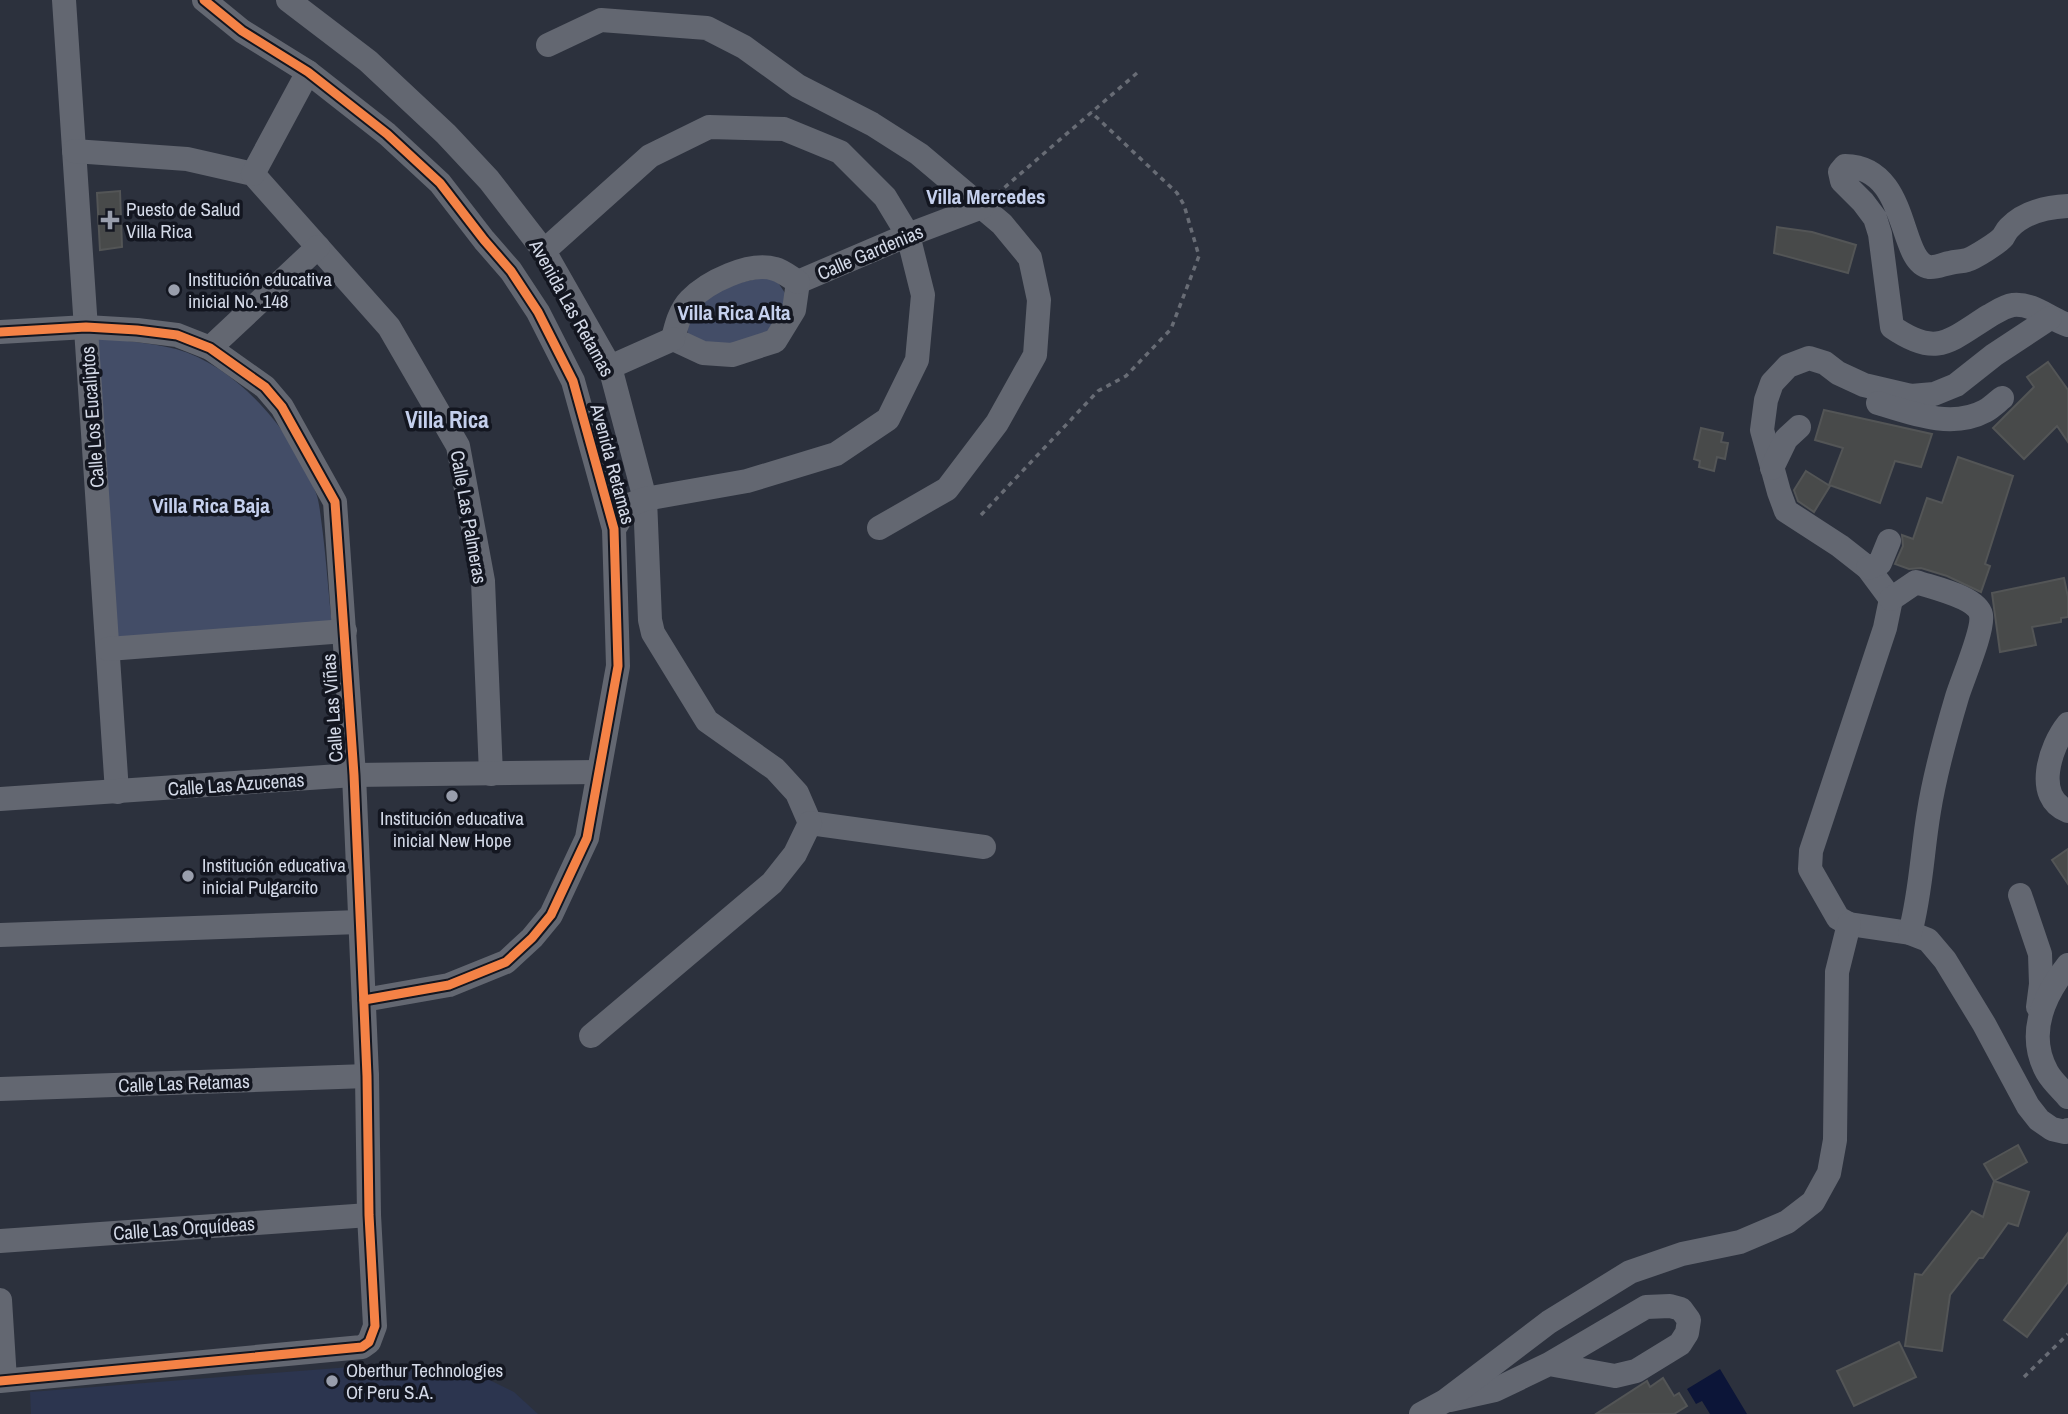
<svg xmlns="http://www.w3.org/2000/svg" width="2068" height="1414" viewBox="0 0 2068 1414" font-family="'Archivo Narrow',sans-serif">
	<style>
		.built { fill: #2c354f }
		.green { fill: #434d67 }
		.water { fill: #0c1538 }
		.building { fill: #484a4a; stroke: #535556; stroke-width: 2 }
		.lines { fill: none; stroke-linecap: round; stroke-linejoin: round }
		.path { stroke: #686c75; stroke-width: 3.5; stroke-dasharray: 5 5; stroke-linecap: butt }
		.minor { stroke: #636771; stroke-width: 24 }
		.cycleway-casing { stroke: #131620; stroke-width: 13 }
		.cycleway { stroke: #f48246; stroke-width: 9 }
		.poi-dot { fill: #999eac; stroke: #131620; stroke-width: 2.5 }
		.labels { text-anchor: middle; stroke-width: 7; stroke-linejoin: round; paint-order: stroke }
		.poi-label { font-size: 19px; fill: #d3d9e7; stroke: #131620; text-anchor: start }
		.street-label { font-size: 19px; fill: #d3d9e7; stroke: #131620 }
		.neighbourhood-label { font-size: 21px; font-weight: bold; fill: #c5d0ed; stroke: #131620 }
		.quarter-label { font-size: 23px; font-weight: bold; fill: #c5d0ed; stroke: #131620 }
	</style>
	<rect width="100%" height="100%" fill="#2c313d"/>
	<path class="built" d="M389 1364 469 1370 514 1392 538 1414H31L30 1392Z"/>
	<g class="green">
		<path d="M769 276 779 284 785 293 787 306 769 334 728 350 689 337 686 326 687 315 713 289Z"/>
		<path d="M91 336C119 341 149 342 176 349 239 367 294 433 316 493 319 501 320 511 321 519 326 554 328 590 332 625L113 641Z"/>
	</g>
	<path class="water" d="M1720 1369 1747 1414H1710L1702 1401 1696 1404 1687 1389Z"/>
	<g class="building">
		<path d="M120 191 122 247 100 250 97 193Z"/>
		<path d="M1777 227 1812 232 1856 245 1848 273 1774 253Z"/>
		<path d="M2048 362 2068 390V442L2057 426 2024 459 1993 428 2034 387 2027 377Z"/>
		<path d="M1824 410 1932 434 1921 467 1895 461 1880 503 1829 485 1843 448 1815 440Z"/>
		<path d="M1701 428 1723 433 1721 442 1728 443 1725 459 1717 457 1714 471 1699 467 1700 461 1694 459Z"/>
		<path d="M1958 457 2013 476 1985 564 1990 566 1981 592 1947 576 1921 568 1909 569 1895 564 1903 546 1902 535 1913 539 1927 498 1942 503Z"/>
		<path d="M1806 471 1830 486 1814 512 1798 501 1794 490Z"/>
		<path d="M2064 578 2068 597V617L2061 618V622L2032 627 2036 645 2000 652 1992 593Z"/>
		<path d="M2068 849V884L2052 860Z"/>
		<path d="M2018 1145 2027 1162 1994 1181 1984 1164Z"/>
		<path d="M1994 1181 2029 1192 2018 1226 2008 1223 1983 1258H1979L1950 1295 1942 1351 1905 1346 1915 1274 1922 1275 1972 1211 1983 1217Z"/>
		<path d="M2068 1233V1282L2027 1337 2004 1320Z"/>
		<path d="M1899 1342 1916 1377 1854 1406 1837 1371Z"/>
		<path d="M1663 1378 1674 1396 1679 1393 1687 1406 1674 1414H1596L1647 1381 1650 1387Z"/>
	</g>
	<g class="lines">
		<g class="path">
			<path d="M997 194 1137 73"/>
			<path d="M981 515 1098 391 1126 376 1171 329 1199 256 1184 205 1177 193 1091 112"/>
			<path d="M2024 1377 2068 1334"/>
		</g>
		<g class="minor">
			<path d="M64 0 117 792"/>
			<path d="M204 0 242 31 308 72 387 134 440 183 484 240 511 271 538 312 573 381 614 529 618 666 587 838 551 915 532 938 506 962 449 985 364 1000"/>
			<path d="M288 0 368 61 446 134 489 180 544 251 610 367 645 499 650 620 653 633 707 721 775 769 797 793 810 823"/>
			<path d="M548 45 601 20 707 28 744 47 798 86 872 124 919 154 1002 224 1030 258 1039 300 1035 355 997 423 947 489 879 528"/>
			<path d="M74 151 187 159 253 174 389 327 458 446 483 581 491 774"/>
			<path d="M253 174 308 72"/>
			<path d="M2068 206C2047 207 2024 212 2009 228 2006 231 2005 234 2003 237 1998 243 1974 258 1967 260 1961 262 1956 261 1950 263 1943 264 1937 268 1929 267 1898 262 1910 167 1845 166L1840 172 1842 181 1863 202 1875 218 1880 234 1892 327C1937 358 1949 341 1989 316 1996 312 2005 306 2013 305 2034 303 2049 319 2068 325"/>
			<path d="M544 251 650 156 709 127 784 129 840 152 885 197 908 235 923 295 917 360 888 419 836 454 747 481 645 499 629 505 614 529"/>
			<path d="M798 282 908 235 982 207"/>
			<path d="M2050 318 1994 355 1956 385 1934 394 1911 396 1864 385 1838 373 1825 363 1809 358 1788 366 1772 383 1766 400 1762 430 1779 492 1786 511 1840 546 1868 568 1891 599 1885 628 1811 851 1810 869 1838 918 1849 924 1910 933 1928 940 1945 960 1984 1024 2028 1106 2039 1120 2052 1129 2065 1132 2068 1130"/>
			<path d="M0 332 86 327 137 330 177 335 210 348 265 387 282 407 335 502 354 775 367 1076 369 1215 375 1326 369 1342 362 1347 0 1381"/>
			<path d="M673 339 703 353 732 355 775 341 794 310 798 282"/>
			<path d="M673 339C676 326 680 310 690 300 707 282 750 261 775 269 783 271 791 278 798 282"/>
			<path d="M210 348 318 247"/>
			<path d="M610 367 673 339"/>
			<path d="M1878 403C1911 413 1952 429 1985 411 1991 408 1997 402 2002 398"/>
			<path d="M1772 468 1786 439 1799 427"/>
			<path d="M1868 568 1880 563 1889 541"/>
			<path d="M1891 599 1916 582C1933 588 1977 597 1981 615 1984 630 1962 680 1957 697 1946 734 1935 773 1929 811 1922 852 1921 893 1910 933"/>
			<path d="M108 649 345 631"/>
			<path d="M2068 724C2050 746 2033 798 2068 811"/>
			<path d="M0 799 354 775 598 772"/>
			<path d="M810 823 984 847"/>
			<path d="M2020 895 2040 954 2041 984 2038 1007"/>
			<path d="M0 935 359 922"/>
			<path d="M2068 965C2044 995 2026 1034 2047 1072 2052 1081 2061 1089 2068 1097"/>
			<path d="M591 1036 772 883 795 854 810 823"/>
			<path d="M0 1089 367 1076"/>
			<path d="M0 1241 369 1215"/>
			<path d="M0 1300 5 1380"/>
			<path d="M1450 1400 1495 1390 1549 1364 1646 1307 1670 1306 1681 1309 1689 1320 1687 1333 1680 1344 1636 1371 1615 1376 1549 1364"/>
			<path d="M1421 1414 1445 1401 1549 1322 1630 1272 1682 1254 1740 1242 1787 1222 1813 1202 1829 1173 1835 1140 1837 972 1849 924"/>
		</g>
		<defs>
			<g id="cycleway">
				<path d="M204 0 242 31 308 72 387 134 440 183 484 240 511 271 538 312 573 381 614 529 618 666 587 838 551 915 532 938 506 962 449 985 364 1000"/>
				<path d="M0 332 86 327 137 330 177 335 210 348 265 387 282 407 335 502 354 775 367 1076 369 1215 375 1326 369 1342 362 1347 0 1381"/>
			</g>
		</defs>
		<use href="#cycleway" class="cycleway-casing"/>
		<use href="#cycleway" class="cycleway"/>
	</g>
	<g class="poi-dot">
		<path d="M106.5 209.5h7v7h7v7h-7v7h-7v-7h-7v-7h7z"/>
		<circle cx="174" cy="290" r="7"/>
		<circle cx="452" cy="796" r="7"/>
		<circle cx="188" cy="876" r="7"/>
		<circle cx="332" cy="1381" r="7"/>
	</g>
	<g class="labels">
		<g class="poi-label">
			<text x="126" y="216">Puesto de Salud<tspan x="126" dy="22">Villa Rica</tspan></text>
			<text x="188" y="286">Institución educativa<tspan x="188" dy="22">inicial No. 148</tspan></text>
			<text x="452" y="825" text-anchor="middle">Institución educativa<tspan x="452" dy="22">inicial New Hope</tspan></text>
			<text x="202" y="872">Institución educativa<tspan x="202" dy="22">inicial Pulgarcito</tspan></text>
			<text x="346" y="1377">Oberthur Technologies<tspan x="346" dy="22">Of Peru S.A.</tspan></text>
		</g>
		<g class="street-label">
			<text transform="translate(870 252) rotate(-23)" y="7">Calle Gardenias</text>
			<text transform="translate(572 308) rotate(61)" y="7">Avenida Las Retamas</text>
			<text transform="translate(92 417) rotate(-94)" y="7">Calle Los Eucaliptos</text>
			<text transform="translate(613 464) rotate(75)" y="7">Avenida Retamas</text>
			<text transform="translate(469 517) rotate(80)" y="7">Calle Las Palmeras</text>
			<text transform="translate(332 708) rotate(-94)" y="7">Calle Las Viñas</text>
			<text transform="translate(236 784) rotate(-4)" y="7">Calle Las Azucenas</text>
			<text transform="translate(184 1083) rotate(-2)" y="7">Calle Las Retamas</text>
			<text transform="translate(184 1228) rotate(-4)" y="7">Calle Las Orquídeas</text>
		</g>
		<g class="neighbourhood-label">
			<text x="986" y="204">Villa Mercedes</text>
			<text x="734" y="320">Villa Rica Alta</text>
			<text x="211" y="513">Villa Rica Baja</text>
		</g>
		<g class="quarter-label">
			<text x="447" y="428">Villa Rica</text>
		</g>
	</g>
</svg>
